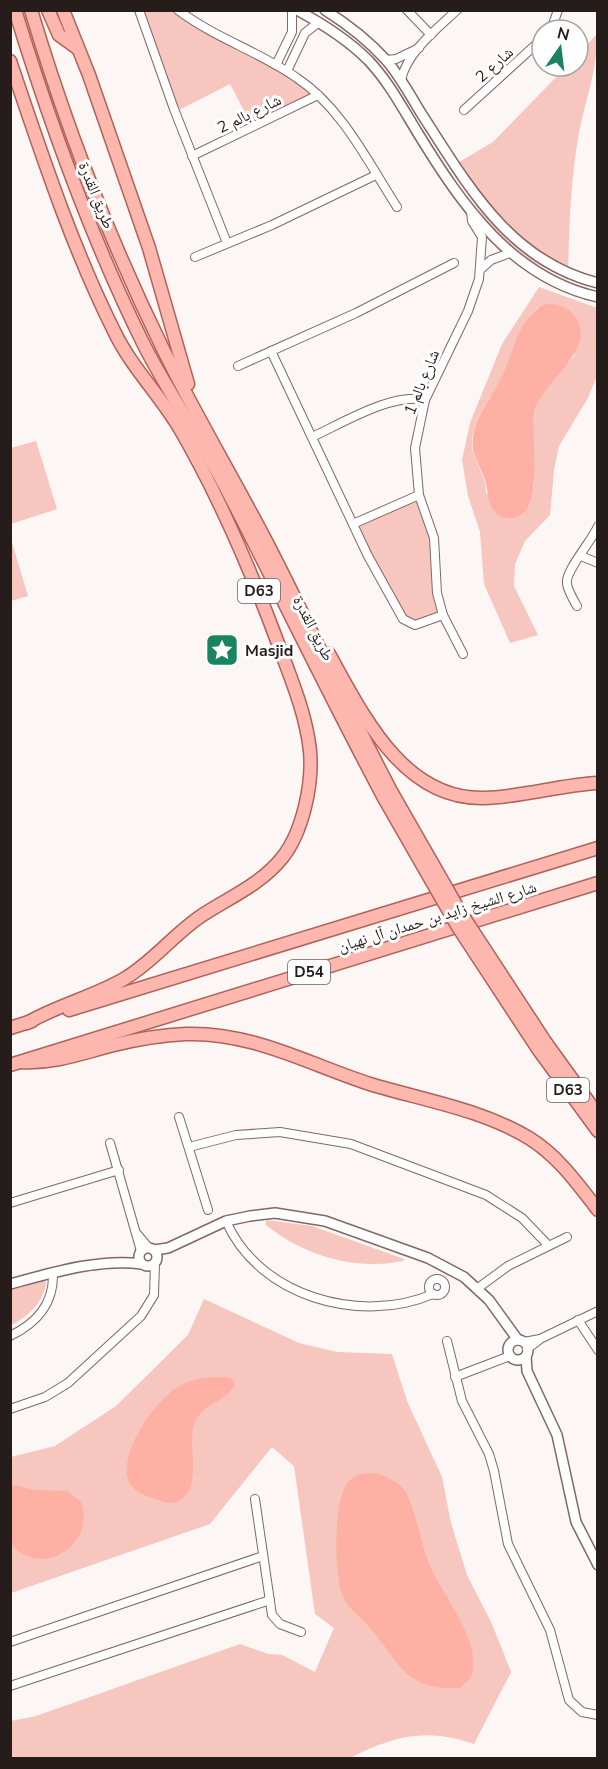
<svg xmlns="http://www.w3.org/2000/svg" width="608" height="1769" viewBox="0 0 608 1769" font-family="'Nunito Sans','Noto Naskh Arabic',sans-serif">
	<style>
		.green { fill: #f6c6bf; fill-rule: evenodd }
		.water { fill: #ffb0a5 }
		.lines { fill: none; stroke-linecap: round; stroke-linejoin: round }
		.minor-casing { stroke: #826763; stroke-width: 10 }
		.tertiary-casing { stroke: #826763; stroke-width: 12 }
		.primary-casing { stroke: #b06258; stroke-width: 15 }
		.minor { stroke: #fff; stroke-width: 8 }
		.tertiary { stroke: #fff; stroke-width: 9 }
		.primary { stroke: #fdb7af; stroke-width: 12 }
		.primary-bridge-casing { stroke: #b06258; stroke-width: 15; stroke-linecap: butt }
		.primary-bridge { stroke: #fdb7af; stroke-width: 12 }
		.labels { text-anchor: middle; stroke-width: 6; stroke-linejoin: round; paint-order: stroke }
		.shield { fill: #fff; stroke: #67605f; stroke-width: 1.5 }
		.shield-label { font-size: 15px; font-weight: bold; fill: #261c1a }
		.street-label { font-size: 16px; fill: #261c1a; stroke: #fff }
		.poi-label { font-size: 16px; font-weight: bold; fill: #261c1a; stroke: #fff; text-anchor: start }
	</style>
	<rect width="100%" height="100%" fill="#fcf6f5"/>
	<g class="green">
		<path d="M143 11H174L190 22 285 73 311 95 251 124 230 84 179 110Z"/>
		<path d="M597 34C597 72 586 98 579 133 570 182 569 230 568 280L533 262 493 230 449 168 493 142 567 66H578V54Z"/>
		<path d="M539 287 597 308 596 378 588 398 559 446 554 470 550 515 525 541 515 564 514 586 538 635 510 643 484 584 480 532 468 496 462 460 470 423 502 344ZM538 307 575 355C566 366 555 375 546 386 524 416 536 454 534 488L486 494C487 476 473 462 472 445 472 417 491 400 502 377 514 352 519 327 538 307Z"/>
		<path d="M36 441 57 509 11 524V448Z"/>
		<path d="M419 499 428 523 442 613 417 622 406 620 356 526Z"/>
		<path d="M11 539 28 596 11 601H10Z"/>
		<path d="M267 1220 312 1226 404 1259 403 1261C354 1271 302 1255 265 1224Z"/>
		<path d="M40 1278 46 1282C44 1302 28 1317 11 1325V1286Z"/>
		<path d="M204 1299 299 1343 337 1352 392 1354 407 1401 442 1477 451 1523 467 1575 492 1624 511 1672 474 1744C426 1727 393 1736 350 1758H11V1721L36 1716 240 1644 268 1654 282 1655 315 1672 334 1628 315 1614 294 1466 272 1447 210 1524 11 1593V1457L55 1446 116 1406 188 1335Z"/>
	</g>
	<g class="water">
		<path d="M546 304C557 304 566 306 574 315 600 348 544 380 535 409 528 434 549 518 509 518 501 518 494 513 491 506 487 498 488 492 486 484 482 467 470 456 473 437 476 413 493 397 502 376 510 360 514 340 523 326 529 317 535 308 546 304Z"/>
		<path d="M224 1377 232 1379 235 1385C225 1403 201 1403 194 1425 187 1446 203 1483 181 1500 173 1506 164 1502 155 1499 146 1496 133 1491 129 1482 118 1453 153 1404 176 1388 191 1378 207 1377 224 1377Z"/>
		<path d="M376 1473C389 1478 399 1481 407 1494 417 1516 420 1541 429 1564 440 1591 487 1649 470 1678 468 1681 463 1685 460 1688 403 1690 401 1663 370 1628 361 1617 349 1610 343 1597 334 1576 332 1496 350 1480 357 1473 366 1473 376 1473Z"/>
		<path d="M11 1484 35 1490 67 1491 81 1502C97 1547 38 1580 11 1543Z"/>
	</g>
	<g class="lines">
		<defs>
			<g id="minor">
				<path d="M139 10 174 109 227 243"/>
				<path d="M178 10C215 38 260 52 297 78 342 108 368 162 397 207"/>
				<path d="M407 10 431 35"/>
				<path d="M551 30 558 10"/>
				<path d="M386 60 396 59 419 48"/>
				<path d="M276 65 292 32V10"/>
				<path d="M287 71 305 33 319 22"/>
				<path d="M401 80C407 52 437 29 457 10"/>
				<path d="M464 110 542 39"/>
				<path d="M192 156 318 95"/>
				<path d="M195 257 272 225 376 175"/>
				<path d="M481 269 491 260 510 253"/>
				<path d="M271 351 368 556 403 619 415 625 443 615"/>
				<path d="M238 366 356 313 454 263"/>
				<path d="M312 437C341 424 393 392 425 400"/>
				<path d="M353 524 419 495"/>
				<path d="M581 556 598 563"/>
				<path d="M577 606C573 599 568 591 567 584 564 572 592 541 598 526"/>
				<path d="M463 654 443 615 437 593 434 538 419 495 415 448 425 400 468 311 479 279 482 237 472 221 471 211"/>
				<path d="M179 1117 208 1210"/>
				<path d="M110 1143 141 1251"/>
				<path d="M189 1147 236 1135 280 1132 351 1144 486 1195 522 1218 548 1245"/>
				<path d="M10 1203 119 1170"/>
				<path d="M226 1221C259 1297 361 1325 433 1294"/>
				<path d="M138 1235 148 1247"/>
				<circle cx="437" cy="1287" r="8"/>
				<path d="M478 1288 508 1266 567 1237"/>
				<path d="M578 1320 598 1350"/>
				<path d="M10 1336C37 1323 54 1304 53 1273"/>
				<path d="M447 1341 462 1401 489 1454 494 1471 508 1544 550 1630 569 1700 582 1712 598 1715"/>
				<path d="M524 1342 540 1339 598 1311"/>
				<path d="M527 1349 539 1340"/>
				<path d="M455 1377 510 1356"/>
				<path d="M10 1409 45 1397 68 1383 141 1316 154 1295 155 1263"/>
				<path d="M255 1499 272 1615 280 1624 301 1632"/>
				<path d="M10 1642 263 1556"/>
				<path d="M10 1686 270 1600"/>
			</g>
			<g id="tertiary">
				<path d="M297 10C323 24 347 39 368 60 389 82 403 109 419 135 462 205 512 278 598 297"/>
				<path d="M325 10C347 24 368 40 386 60 400 76 410 95 421 113 467 184 509 261 598 283"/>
				<circle cx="148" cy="1257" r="9"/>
				<path d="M154 1250 168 1248 226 1221 250 1216 275 1213 325 1221 428 1258 464 1277 489 1300 518 1340"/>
				<path d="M10 1284C51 1273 100 1258 142 1264"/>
				<circle cx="518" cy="1350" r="10"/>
				<path d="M526 1356 527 1371 557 1435 576 1522 598 1565"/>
			</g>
			<g id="primary">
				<path d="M15 10C50 124 91 238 144 345 169 394 200 438 225 486 279 590 329 695 384 798"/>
				<path d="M31 10C66 127 109 239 163 349 195 414 232 476 266 541 309 624 348 710 392 793"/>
				<path d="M48 10 59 35 77 48"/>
				<path d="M63 10 89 75 149 248 188 384"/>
				<path d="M10 61C41 152 71 245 114 331 131 367 160 395 180 429 219 496 249 566 276 638 289 674 306 712 310 751 313 783 303 832 282 858 260 885 230 897 201 916 173 935 153 962 124 979 93 997 58 1005 27 1023"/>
				<path d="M329 654C363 715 403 800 484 798 522 797 560 785 598 783"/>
				<path d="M69 1010 598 848"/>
				<path d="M10 1028 32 1021"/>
				<path d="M546 1043 598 1115"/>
				<path d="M538 1049 598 1131"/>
				<path d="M21 1062C54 1064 82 1053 114 1045 138 1039 162 1035 186 1034 253 1032 308 1064 370 1084 422 1100 481 1109 529 1138 558 1156 577 1183 598 1210"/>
				<path d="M10 1065 598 883"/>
			</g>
		</defs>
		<use href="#minor" class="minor-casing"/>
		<use href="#tertiary" class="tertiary-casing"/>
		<use href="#primary" class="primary-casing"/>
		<use href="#minor" class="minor"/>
		<use href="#tertiary" class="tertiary"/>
		<use href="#primary" class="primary"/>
		<defs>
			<g id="primary-bridge">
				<path d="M392 793 459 910 546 1043"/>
				<path d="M384 798 458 927 538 1049"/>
			</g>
		</defs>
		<use href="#primary-bridge" class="primary-bridge-casing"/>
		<use href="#primary-bridge" class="primary-bridge"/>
	</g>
	<defs>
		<symbol id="sight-square" viewBox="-11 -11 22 22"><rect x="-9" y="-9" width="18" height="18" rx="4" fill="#188460" stroke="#fff"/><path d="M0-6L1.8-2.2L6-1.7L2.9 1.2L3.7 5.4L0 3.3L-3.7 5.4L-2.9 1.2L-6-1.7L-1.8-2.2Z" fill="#fff"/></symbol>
	</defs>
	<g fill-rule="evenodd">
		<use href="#sight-square" x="203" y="631" width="38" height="38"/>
	</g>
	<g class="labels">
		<g class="shield">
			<rect x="238" y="579" width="42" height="24" rx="4.5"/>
			<rect x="288" y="960" width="42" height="24" rx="4.5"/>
			<rect x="547" y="1078" width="42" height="24" rx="4.5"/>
		</g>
		<g class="shield-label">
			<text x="259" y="596">D63</text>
			<text x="309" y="977">D54</text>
			<text x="568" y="1095">D63</text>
		</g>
		<g class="street-label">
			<text transform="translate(494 64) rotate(-42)" y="6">شارع 2</text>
			<text transform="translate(249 113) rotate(-26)" y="6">شارع بالم 2</text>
			<text transform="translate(97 195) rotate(68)" y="6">طريق القدرة</text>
			<text transform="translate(421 382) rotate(-68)" y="6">شارع بالم 1</text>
			<text transform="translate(314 628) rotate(63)" y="6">طريق القدرة</text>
			<text transform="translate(437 916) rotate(-17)" y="6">شارع الشيخ زايد بن حمدان آل نهيان</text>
		</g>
		<g class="poi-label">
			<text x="245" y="656">Masjid</text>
		</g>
	</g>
	<rect width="608" height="1769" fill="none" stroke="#261c1a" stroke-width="24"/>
	<g transform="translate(560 48) rotate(14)"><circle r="28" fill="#ffffff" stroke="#a8a4a3" stroke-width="1.5"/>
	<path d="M0-4.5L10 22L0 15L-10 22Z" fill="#188460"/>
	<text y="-9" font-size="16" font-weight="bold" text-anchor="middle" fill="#261c1a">N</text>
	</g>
</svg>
